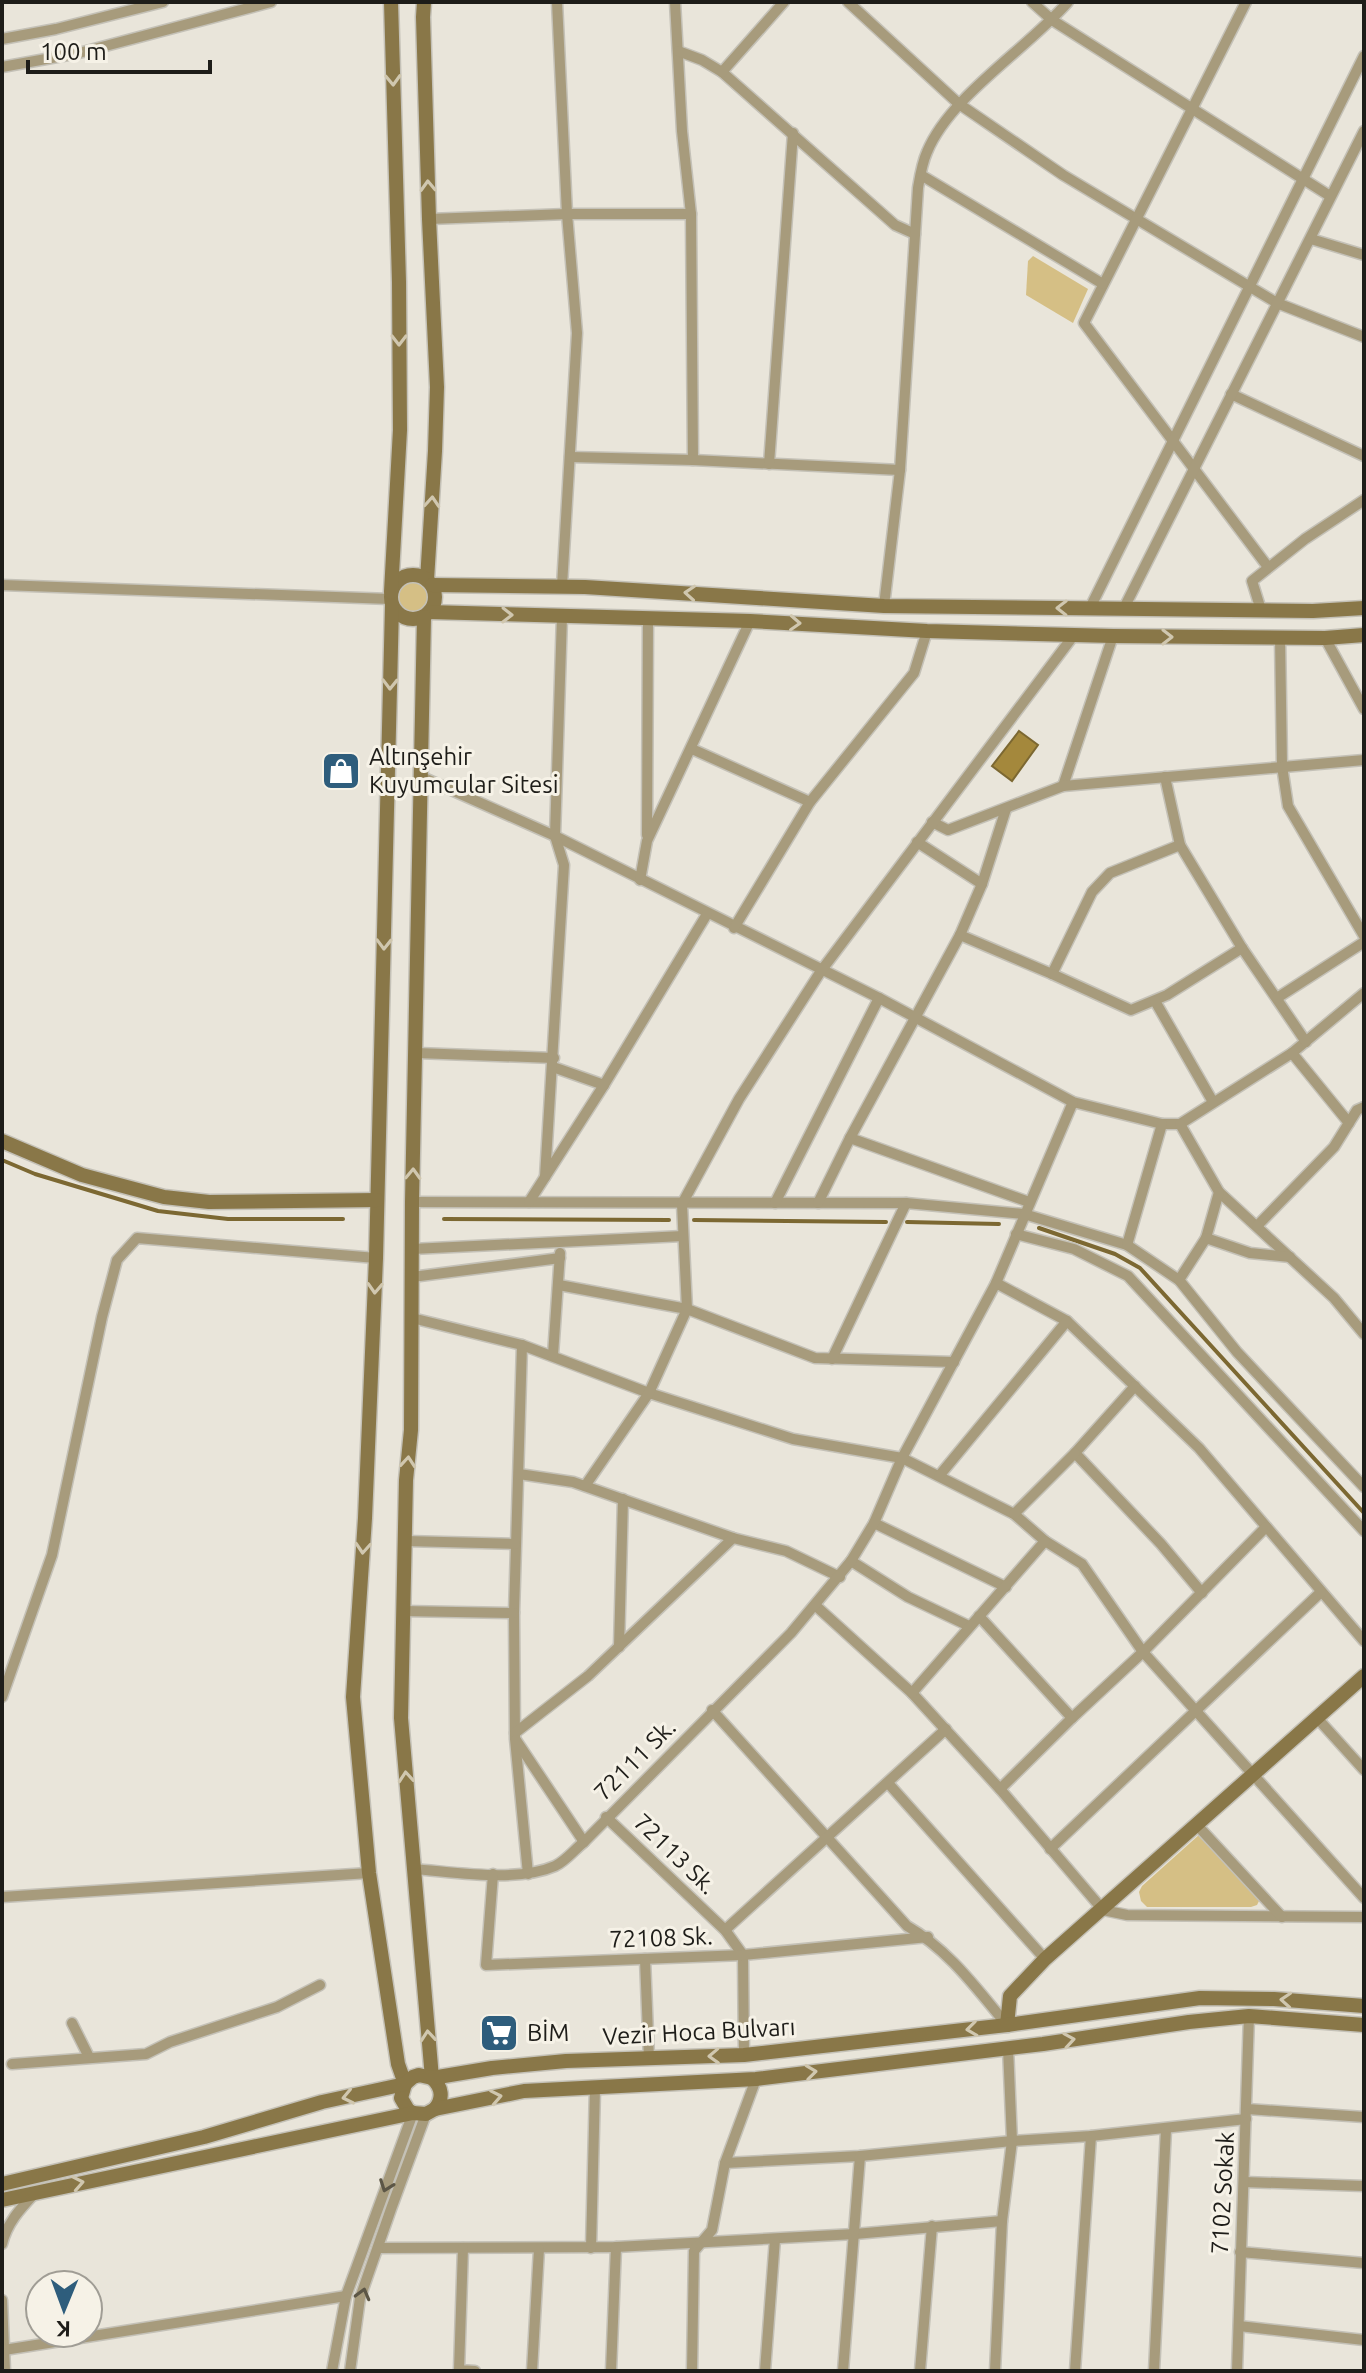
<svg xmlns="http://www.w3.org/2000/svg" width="1366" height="2373" viewBox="0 0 1366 2373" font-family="Ubuntu,sans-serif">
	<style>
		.green { fill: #d5bf85 }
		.water { fill: #a4883c; stroke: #7c6832; stroke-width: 2 }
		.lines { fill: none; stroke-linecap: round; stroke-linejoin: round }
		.stream { stroke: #7c6832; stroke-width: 4 }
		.street-casing { stroke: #c4c1b7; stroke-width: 13 }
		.secondary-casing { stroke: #c4c1b7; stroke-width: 17 }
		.street { stroke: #a79b7c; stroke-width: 10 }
		.secondary { stroke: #897748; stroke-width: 14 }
		.oneway { stroke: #d0c7af }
		.oneway2 { stroke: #5c5646 }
		.labels { text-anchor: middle; stroke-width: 6; stroke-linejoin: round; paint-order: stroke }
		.poi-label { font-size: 24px; fill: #1e1d19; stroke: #f6f2e7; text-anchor: start }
		.street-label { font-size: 24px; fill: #1e1d19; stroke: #f6f2e7 }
	</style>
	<rect width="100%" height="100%" fill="#e9e5da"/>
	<g class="green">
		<path d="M1033 256 1088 289 1073 323 1026 295 1028 261Z"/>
		<circle cx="412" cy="598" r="16"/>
		<path d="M1200 1834 1260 1899 1257 1905 1251 1907H1147L1141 1901 1139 1892 1142 1886Z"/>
	</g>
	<path class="water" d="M1019 731 1038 745 1012 781 992 766Z"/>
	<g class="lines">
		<g class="stream">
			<path d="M2 1160 35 1174 158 1211 228 1219H343"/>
			<path d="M444 1219 669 1220"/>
			<path d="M694 1220 886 1222"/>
			<path d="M907 1222 999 1224"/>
			<path d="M1039 1228 1115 1254 1140 1268 1364 1513"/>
		</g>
		<defs>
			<g id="street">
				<path d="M557 2 567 214 577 333 562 586"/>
				<path d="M675 2 682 131 691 214 693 460"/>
				<path d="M848 2 959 104 1063 175 1277 303 1364 337"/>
				<path d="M1032 2 1052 20 1330 196"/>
				<path d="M1246 2 1084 323 1268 567"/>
				<path d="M2 39 56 29 163 2"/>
				<path d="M678 51 702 60 722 72 895 225 915 234"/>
				<path d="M2 67 79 53 271 2"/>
				<path d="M722 72 784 2"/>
				<path d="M921 175 1103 284"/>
				<path d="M429 219 567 214H691"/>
				<path d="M1311 239 1364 255"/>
				<path d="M1231 394 1364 456"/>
				<path d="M570 457 693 460 900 470"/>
				<path d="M769 464 793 133"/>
				<path d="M2 585 390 599"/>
				<path d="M884 606 900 470 918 188C920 176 922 163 927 152 950 96 1027 49 1068 2"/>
				<path d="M1090 608 1364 56"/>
				<path d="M1124 608 1364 131"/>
				<path d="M1261 610 1252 581 1305 539 1364 500"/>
				<path d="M1280 637 1282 766 1288 806 1364 936"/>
				<path d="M1325 638 1364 709"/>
				<path d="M692 749 810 802"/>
				<path d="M422 777 555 836 879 998 1073 1102 1162 1124H1180L1292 1053 1364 993"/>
				<path d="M1165 777 1180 845 1242 948 1306 1042"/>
				<path d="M1063 786 1113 636"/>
				<path d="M932 822 948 830 1063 786 1364 760"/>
				<path d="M647 835 648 618"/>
				<path d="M917 842 982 884"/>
				<path d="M640 880 647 841 750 621"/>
				<path d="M734 928 810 802 914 673 927 631"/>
				<path d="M960 935 1052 974 1092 892 1110 873 1180 845"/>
				<path d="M1052 974 1131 1010 1167 995 1242 948"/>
				<path d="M1277 998 1364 942"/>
				<path d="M1155 1001 1213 1102"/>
				<path d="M417 1053 554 1058"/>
				<path d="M1292 1053 1349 1123"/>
				<path d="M553 1067 604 1085"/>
				<path d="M1180 1124 1219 1192 1334 1298 1364 1334"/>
				<path d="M850 1138 1029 1202"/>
				<path d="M545 1177 564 865 555 836 562 616"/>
				<path d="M412 1202 906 1203 1024 1214 1127 1245 1179 1280 1237 1352 1364 1487"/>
				<path d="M529 1202 604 1085 707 914"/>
				<path d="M775 1203 879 998"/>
				<path d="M818 1203 850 1138 960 935 982 884 1006 809"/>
				<path d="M1257 1226 1334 1147 1357 1110 1364 1107"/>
				<path d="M1016 1234 1074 1249 1128 1276 1364 1531"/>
				<path d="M1206 1238 1219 1192"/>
				<path d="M1127 1245 1162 1124"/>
				<path d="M412 1249 683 1236"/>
				<path d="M412 1277 560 1258"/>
				<path d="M1179 1280 1206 1238 1250 1253 1290 1257"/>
				<path d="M996 1283 1067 1321 1199 1448 1364 1641"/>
				<path d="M559 1285 687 1309 815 1358 954 1362"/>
				<path d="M412 1318 522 1345 649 1393 793 1439 902 1458 1014 1514 1045 1541 1082 1564 1143 1652 1364 1898"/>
				<path d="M522 1345 514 1613 515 1739 528 1874"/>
				<path d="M553 1355 560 1253"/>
				<path d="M832 1359 906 1203"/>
				<path d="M1135 1386 1075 1453 1161 1544 1202 1593"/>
				<path d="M519 1474 573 1482 733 1538 786 1551 840 1577"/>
				<path d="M939 1476 1067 1321"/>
				<path d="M585 1486 649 1393 687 1309 682 1204 739 1099 821 971 1074 635"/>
				<path d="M1014 1514 1075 1453"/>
				<path d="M874 1523 1006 1587"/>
				<path d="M406 1541 515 1544"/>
				<path d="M851 1561 908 1597 969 1626"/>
				<path d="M816 1606 912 1693 1000 1789 1103 1910 1127 1915 1364 1917"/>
				<path d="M403 1611 514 1613"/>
				<path d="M979 1616 1072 1718"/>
				<path d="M619 1647 623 1499"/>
				<path d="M912 1693 1045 1541"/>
				<path d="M2 1697 52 1555 102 1317 117 1260 137 1238 376 1258"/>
				<path d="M712 1710 907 1926C949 1950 976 1988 1007 2025"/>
				<path d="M1318 1719 1364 1770"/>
				<path d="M515 1733 588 1676 733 1538"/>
				<path d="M516 1740 584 1842"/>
				<path d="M888 1783 1045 1959"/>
				<path d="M1000 1789 1072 1718 1143 1652 1266 1527"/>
				<path d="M606 1817 725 1930 743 1955 744 2055"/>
				<path d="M1196 1824 1282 1917"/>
				<path d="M1050 1849 1321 1592"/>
				<path d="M413 1869C455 1872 516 1883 555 1866 566 1861 575 1849 584 1842L791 1633 851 1561 874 1523 902 1458 996 1283 1073 1102"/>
				<path d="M493 1874 486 1965 743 1955 928 1937"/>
				<path d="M2 1897 369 1873"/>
				<path d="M725 1930 946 1729"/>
				<path d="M645 1959 649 2059"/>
				<path d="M72 2023 89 2057"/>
				<path d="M12 2064 146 2054 170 2042 277 2007 320 1985"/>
				<path d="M1247 2109 1364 2117"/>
				<path d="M725 2163 860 2156 1012 2141 1091 2136 1246 2119"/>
				<path d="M1244 2182 1364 2186"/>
				<path d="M2 2244C7 2223 20 2209 35 2193"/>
				<path d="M378 2248 616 2247 855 2234 1002 2221"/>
				<path d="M463 2248 459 2370 475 2371"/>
				<path d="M591 2248 595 2088"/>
				<path d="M1240 2252 1364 2263"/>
				<path d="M2 2300 5 2371"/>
				<path d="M1239 2326 1364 2340"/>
				<path d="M4 2350 346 2296"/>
				<path d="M332 2371 346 2296 413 2113"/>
				<path d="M350 2371 360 2298 391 2209 426 2114"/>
				<path d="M532 2371 539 2249"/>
				<path d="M611 2371 616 2247"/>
				<path d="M692 2371 694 2251 712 2230 725 2163 756 2079"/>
				<path d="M765 2371 775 2239"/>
				<path d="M843 2371 860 2156"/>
				<path d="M920 2371 932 2226"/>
				<path d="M995 2371 1002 2221 1012 2141 1008 2048"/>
				<path d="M1075 2371 1091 2136"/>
				<path d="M1154 2371 1166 2129"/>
				<path d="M1237 2371 1249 2016"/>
			</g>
			<g id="secondary">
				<path d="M424 2 423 17 429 219 437 387 435 451 427 580"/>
				<circle cx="413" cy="597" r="22"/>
				<path d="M432 585 585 587 884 606 1313 611 1364 608"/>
				<path d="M391 592 400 430 399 282 391 2"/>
				<path d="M392 606 376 1258 365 1518 353 1697 369 1873 398 2064 405 2084 401 2098 408 2110 413 2113"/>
				<path d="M429 612 750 621 927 631 1113 636 1325 638 1364 635"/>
				<path d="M424 617 412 1202 411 1430 406 1480 401 1718 432 2078C442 2087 444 2098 435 2109"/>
				<path d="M2 1141 82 1175 164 1197 209 1202 377 1200"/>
				<path d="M1007 2025 1010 1996 1045 1959 1364 1676"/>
				<path d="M2 2184 204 2137 322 2102 405 2084 413 2077 419 2075 432 2078 492 2068 566 2061 744 2055 1007 2025 1200 1998 1274 1999 1364 2006"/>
				<path d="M2 2200 413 2113 426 2114 435 2109 524 2091 756 2079 1043 2044 1189 2022 1249 2016 1364 2025"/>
			</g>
		</defs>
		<use href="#street" class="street-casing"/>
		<use href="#secondary" class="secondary-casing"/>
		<use href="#street" class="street"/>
		<use href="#secondary" class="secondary"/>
	</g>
	<defs><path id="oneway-chevron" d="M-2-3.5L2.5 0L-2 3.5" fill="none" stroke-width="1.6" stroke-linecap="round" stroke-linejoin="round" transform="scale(2)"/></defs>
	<g class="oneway">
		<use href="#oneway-chevron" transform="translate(393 80) rotate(88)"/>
		<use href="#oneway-chevron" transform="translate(428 186) rotate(-92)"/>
		<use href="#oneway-chevron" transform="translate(399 340) rotate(90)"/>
		<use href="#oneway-chevron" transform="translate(432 502) rotate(-86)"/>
		<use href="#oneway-chevron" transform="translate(690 593) rotate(-176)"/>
		<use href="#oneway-chevron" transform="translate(1062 608) rotate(-179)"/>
		<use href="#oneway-chevron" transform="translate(507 615) rotate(1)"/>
		<use href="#oneway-chevron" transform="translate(795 623) rotate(3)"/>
		<use href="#oneway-chevron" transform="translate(1167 637)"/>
		<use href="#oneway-chevron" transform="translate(390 684) rotate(91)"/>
		<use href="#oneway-chevron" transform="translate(384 944) rotate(91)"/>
		<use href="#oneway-chevron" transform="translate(413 1174) rotate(-88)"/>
		<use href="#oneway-chevron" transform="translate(375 1288) rotate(93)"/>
		<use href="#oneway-chevron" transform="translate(408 1462) rotate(-85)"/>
		<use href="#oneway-chevron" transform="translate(363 1548) rotate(94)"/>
		<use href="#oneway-chevron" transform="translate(406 1777) rotate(-95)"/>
		<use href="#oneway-chevron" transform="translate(1286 2000) rotate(-176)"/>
		<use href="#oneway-chevron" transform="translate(972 2029) rotate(173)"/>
		<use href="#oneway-chevron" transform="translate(428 2036) rotate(-95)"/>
		<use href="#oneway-chevron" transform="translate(1069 2040) rotate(-9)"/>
		<use href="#oneway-chevron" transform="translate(714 2056) rotate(178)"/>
		<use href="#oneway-chevron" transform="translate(811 2072) rotate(-7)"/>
		<use href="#oneway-chevron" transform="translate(348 2097) rotate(168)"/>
		<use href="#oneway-chevron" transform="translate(496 2097) rotate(-11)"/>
		<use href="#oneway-chevron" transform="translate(78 2183) rotate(-11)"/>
	</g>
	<g class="oneway2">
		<use href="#oneway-chevron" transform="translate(386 2186) rotate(110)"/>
		<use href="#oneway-chevron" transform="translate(363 2294) rotate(-75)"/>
	</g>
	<defs>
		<symbol id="shop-square" viewBox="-11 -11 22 22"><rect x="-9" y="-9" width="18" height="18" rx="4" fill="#2e5d7c" stroke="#f6f2e7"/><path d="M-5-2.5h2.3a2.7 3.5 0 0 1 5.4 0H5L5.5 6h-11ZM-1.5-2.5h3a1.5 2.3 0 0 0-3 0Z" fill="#fff"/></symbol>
		<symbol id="supermarket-square" viewBox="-11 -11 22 22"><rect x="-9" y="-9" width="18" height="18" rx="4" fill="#2e5d7c" stroke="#f6f2e7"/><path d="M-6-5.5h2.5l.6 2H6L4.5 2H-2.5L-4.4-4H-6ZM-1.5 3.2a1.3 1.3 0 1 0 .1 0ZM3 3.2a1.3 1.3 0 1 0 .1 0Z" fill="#fff"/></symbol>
	</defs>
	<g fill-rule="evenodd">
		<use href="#shop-square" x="319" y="749" width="44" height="44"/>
		<use href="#supermarket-square" x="477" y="2011" width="44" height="44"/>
	</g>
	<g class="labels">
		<g class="poi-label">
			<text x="369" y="765">Altınşehir<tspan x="369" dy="28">Kuyumcular Sitesi</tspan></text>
			<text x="527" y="2041">BİM</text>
		</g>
		<g class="street-label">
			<text transform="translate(635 1760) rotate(-45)" y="8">72111 Sk.</text>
			<text transform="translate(675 1854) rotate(44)" y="8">72113 Sk.</text>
			<text transform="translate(661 1938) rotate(-2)" y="8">72108 Sk.</text>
			<text transform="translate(699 2032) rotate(-3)" y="8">Vezir Hoca Bulvarı</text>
			<text transform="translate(1223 2193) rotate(-87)" y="8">7102 Sokak</text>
		</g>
	</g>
	<rect width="1366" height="2373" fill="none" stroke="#1e1d19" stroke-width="8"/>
	<g transform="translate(64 2309) rotate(181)"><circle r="38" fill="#f6f2e7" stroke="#a09d95" stroke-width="2"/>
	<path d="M0-6L14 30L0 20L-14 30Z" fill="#2e5d7c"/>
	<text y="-12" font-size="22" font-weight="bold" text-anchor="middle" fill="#1e1d19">K</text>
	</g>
	<path d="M28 60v12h182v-12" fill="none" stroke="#1e1d19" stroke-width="4"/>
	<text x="40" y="60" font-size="24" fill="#1e1d19" stroke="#f6f2e7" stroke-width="6" paint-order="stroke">100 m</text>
</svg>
